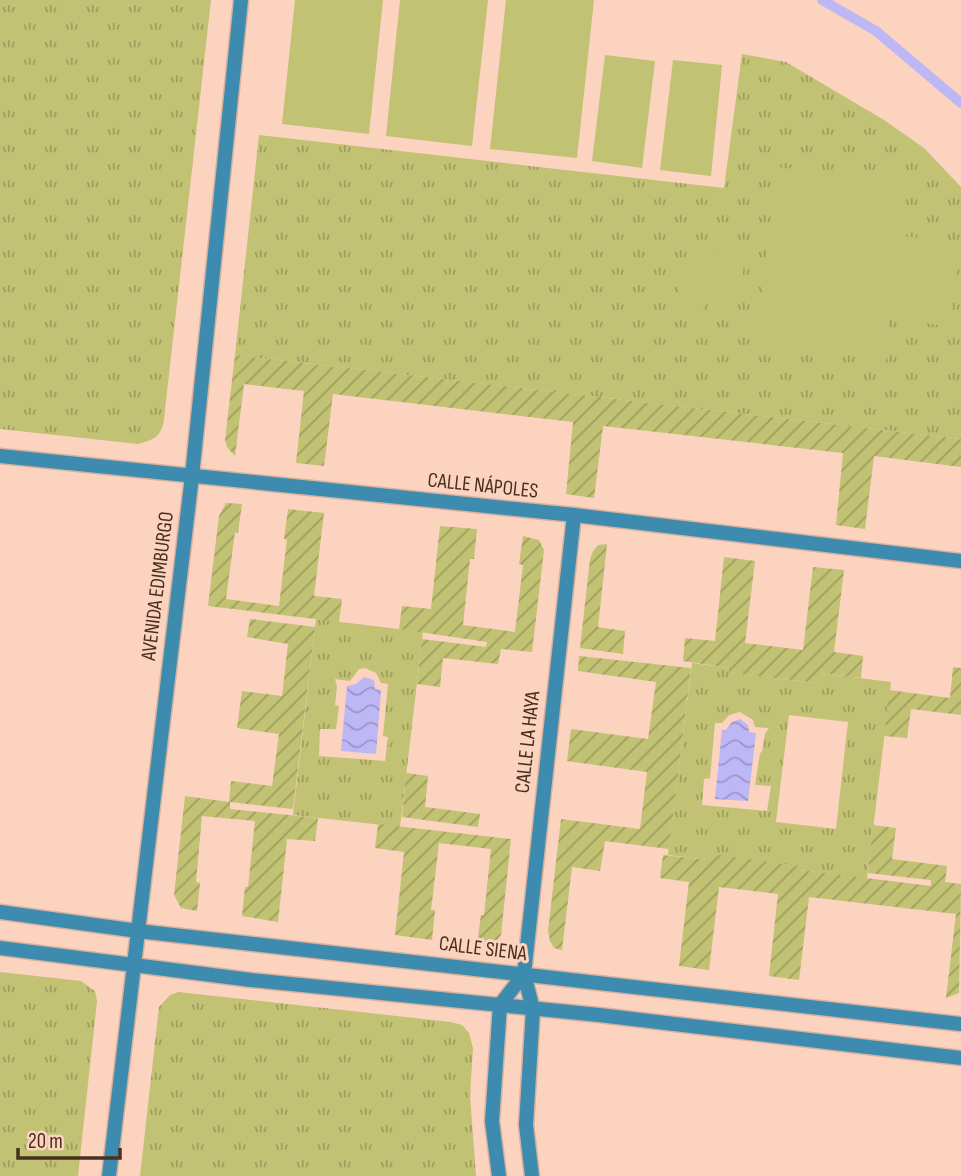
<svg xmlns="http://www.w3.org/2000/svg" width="961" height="1176" viewBox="0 0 961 1176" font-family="'Sofia Sans Condensed',sans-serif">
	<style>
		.grass { fill: url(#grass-tufts); fill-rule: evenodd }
		.garden { fill: url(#garden-furrows) }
		.pitch { fill: #c1c273 }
		.water { fill: url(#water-waves) }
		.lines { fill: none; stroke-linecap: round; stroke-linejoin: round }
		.stream { stroke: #beb7f5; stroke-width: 10 }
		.street-casing { stroke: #d7b29f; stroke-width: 17 }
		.street { stroke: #3d8caf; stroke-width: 14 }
		.labels { text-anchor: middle; stroke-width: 6; stroke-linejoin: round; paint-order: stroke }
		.street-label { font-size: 21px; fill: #492f21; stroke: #fbd3be }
	</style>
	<defs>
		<pattern id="grass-tufts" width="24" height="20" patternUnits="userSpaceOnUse" patternTransform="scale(1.75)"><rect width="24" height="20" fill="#c1c273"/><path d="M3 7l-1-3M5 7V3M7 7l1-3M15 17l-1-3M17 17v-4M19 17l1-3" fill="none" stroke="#9f9e5e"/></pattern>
		<pattern id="garden-furrows" width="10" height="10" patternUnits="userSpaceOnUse" patternTransform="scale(1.75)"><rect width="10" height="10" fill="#c1c273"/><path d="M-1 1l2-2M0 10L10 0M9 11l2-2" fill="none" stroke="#9f9e5e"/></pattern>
		<pattern id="water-waves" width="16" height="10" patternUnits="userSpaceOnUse" patternTransform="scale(1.75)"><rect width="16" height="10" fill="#beb7f5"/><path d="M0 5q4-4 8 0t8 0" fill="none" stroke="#9c95c6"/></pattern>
	</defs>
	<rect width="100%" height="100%" fill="#fbd3be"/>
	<g class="grass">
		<path d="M0 0H211L164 419C162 436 154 440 138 444L0 429Z"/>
		<path d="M742 54 786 62 884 120 924 148 961 187V439L235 355 259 135 724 188Z"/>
		<path d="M316 619 423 632 400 827 293 815ZM365 668 376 673 381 683 388 684 383 736 388 737 385 761 319 756 320 729H336L339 706 335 705 337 686 335 679 350 681 359 669Z"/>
		<path d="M692 663 730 668 729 673 818 683 819 673 891 682 867 879 800 870 799 866 711 855 710 860 668 855ZM740 712 753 720 755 727 769 728 765 734 762 752 760 753 755 785 771 786 767 811 702 805 704 779 710 778 715 723H722L729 715ZM789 715 848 722 836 829 776 822Z"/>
		<path d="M0 972 81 981 95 991 97 1001 78 1176H0Z"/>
		<path d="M178 992 451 1022 462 1025 469 1033 473 1048 470 1096 476 1176H140L159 1007 170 995Z"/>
	</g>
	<g class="garden">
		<path d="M235 355 961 439V467L874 456 865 529 836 525 843 453 603 426 594 498 566 494 573 422 333 394 324 466 296 463 304 391 244 384 235 456 227 447 225 440Z"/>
		<path d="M226 503 242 504 238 533 235 532 226 599 279 606 287 539H284L288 509 324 513 314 596 342 599 339 622 208 606 219 516Z"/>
		<path d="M440 526 477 529 474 559H470L463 625 515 632 523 565 519 564 523 536 539 540 544 550 532 652 501 649 498 664 443 658 440 687 417 684 422 639 486 647 487 642 399 629 402 606 431 609Z"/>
		<path d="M607 544 598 627 625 631 623 654 580 648 590 559 593 551 598 545Z"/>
		<path d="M724 557 755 561 745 643 803 650 813 567 844 570 834 652 863 656 861 678 820 673 818 683 729 673V668L683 661 685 638 715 641Z"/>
		<path d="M250 619 315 627 293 809 230 802V809L318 818 315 841 287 839 278 922 242 916 245 887H248L255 821 202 816 196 882 200 883 197 911 181 908 174 895 185 796 229 802 231 781 272 786 279 734 237 728 242 691 282 696 288 644 247 637Z"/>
		<path d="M579 656 691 668 669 849 605 841 600 871 572 867 562 950 554 948 550 941 548 931 561 819 640 829 647 772 567 761 571 729 648 739 656 682 578 671Z"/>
		<path d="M953 667 961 668V715L911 709 907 738 884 736 889 690 950 698Z"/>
		<path d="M406 773 428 776 425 807 480 814 478 827 402 817Z"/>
		<path d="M378 824 511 839 501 935 494 944H477L481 915H484L491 849 439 843 431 910H435L432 940 395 935 404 852 375 848Z"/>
		<path d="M873 825 896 828 892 859 947 866 945 882 961 884 959 993 946 998 956 914 809 897 799 980 769 976 778 894 719 887 709 970 679 966 689 882 660 878 663 855 710 860 711 854 800 866V870L931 886V880L868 873Z"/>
	</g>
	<g class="pitch">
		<path d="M295 0H383L369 134 282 124Z"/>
		<path d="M400 0H488L472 146 386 136Z"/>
		<path d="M506 0H594L577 158 490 149Z"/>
		<path d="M605 55 655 61 642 168 592 161Z"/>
		<path d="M673 60 722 65 711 176 660 170Z"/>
		<path d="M777 167 906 182 900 236 959 242 949 326 890 319 886 360 756 344Z"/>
		<path d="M718 247 746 251 739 302 712 299Z"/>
		<path d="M683 261 709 266 701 319 675 315Z"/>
	</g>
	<g class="water">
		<path d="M364 677 374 680 375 689 381 690 376 754 341 751 347 686 356 684Z"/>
		<path d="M740 719 748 725 749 732 756 733 748 801 715 799 722 730H726L732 722Z"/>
	</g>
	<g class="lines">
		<path class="stream" d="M822 0 876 31 961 103"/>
		<defs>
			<g id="street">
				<path d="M0 456 574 515 961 561"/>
				<path d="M0 912 138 931 961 1024"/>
				<path d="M0 948 251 980 599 1015 961 1058"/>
				<path d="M524 974 574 515"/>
				<path d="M109 1176 192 476 241 0"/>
				<path d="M499 1176 492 1121 500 1005 524 974 533 1009 526 1125 532 1176"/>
			</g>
		</defs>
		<use href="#street" class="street-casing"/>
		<use href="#street" class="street"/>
	</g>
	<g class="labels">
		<g class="street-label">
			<text transform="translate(483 485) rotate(6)" y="7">CALLE NÁPOLES</text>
			<text transform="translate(157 586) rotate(-83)" y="7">AVENIDA EDIMBURGO</text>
			<text transform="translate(527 742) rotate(-84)" y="7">CALLE LA HAYA</text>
			<text transform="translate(483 948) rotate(7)" y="7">CALLE SIENA</text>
		</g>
	</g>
	<path d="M18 1148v10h102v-10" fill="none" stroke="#492f21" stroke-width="3.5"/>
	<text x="28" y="1148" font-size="21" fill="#492f21" stroke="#fbd3be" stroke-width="5" paint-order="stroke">20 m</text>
</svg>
